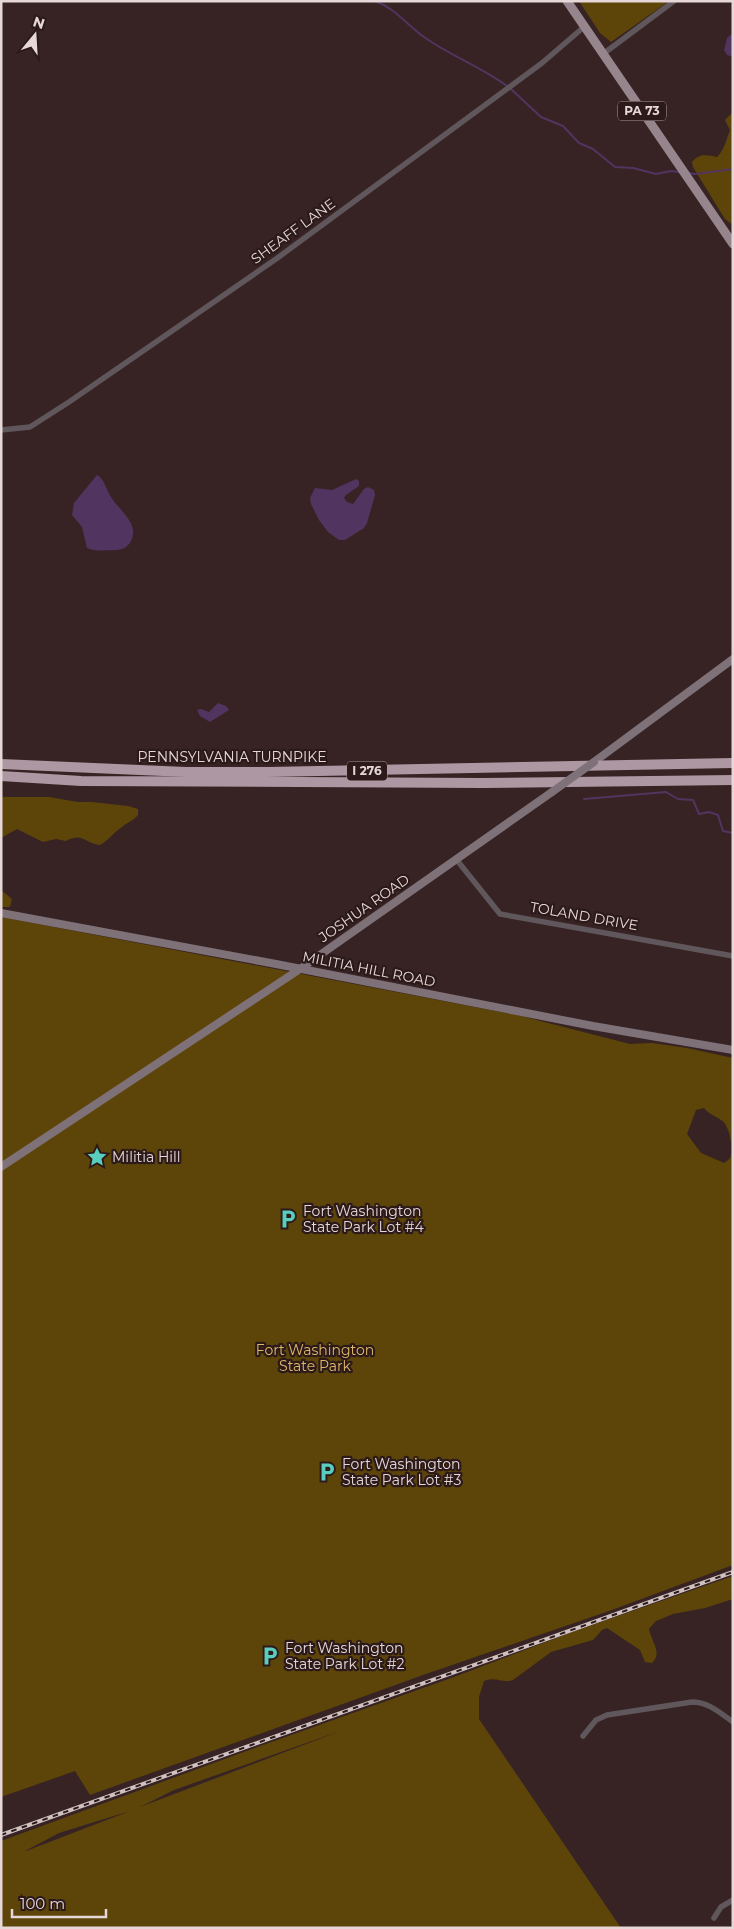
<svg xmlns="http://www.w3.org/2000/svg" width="734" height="1929" viewBox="0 0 734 1929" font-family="Montserrat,sans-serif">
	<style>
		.green { fill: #5d450a; fill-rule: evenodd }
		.water { fill: #513560 }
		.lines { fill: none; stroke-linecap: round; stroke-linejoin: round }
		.stream { stroke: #513560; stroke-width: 2 }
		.street { stroke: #60575c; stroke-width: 5.5 }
		.secondary { stroke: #7f7178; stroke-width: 8 }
		.primary { stroke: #97858e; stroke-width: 9 }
		.highway { stroke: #ac97a2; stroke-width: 10 }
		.rail-casing { stroke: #d0c1c1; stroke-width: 4 }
		.rail { stroke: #2c1a1a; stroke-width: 2; stroke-dasharray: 5.5; stroke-linecap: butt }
		.secondary-bridge { stroke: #7f7178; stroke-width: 8 }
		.labels { text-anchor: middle; stroke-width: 4.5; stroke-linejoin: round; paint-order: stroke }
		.shield { fill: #2c1a1a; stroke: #ae9f9f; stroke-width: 1 }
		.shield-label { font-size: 12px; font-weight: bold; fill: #e6d8d8 }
		.street-label { font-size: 14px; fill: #e6d8d8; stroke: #2c1a1a }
		.poi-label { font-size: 14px; fill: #e6d8d8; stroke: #2c1a1a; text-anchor: start }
		.park-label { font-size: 14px; fill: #dfb868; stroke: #2c1a1a }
	</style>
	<rect width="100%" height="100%" fill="#372323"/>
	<g class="green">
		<path d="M579 1H669L611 42 600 33Z"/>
		<path d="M733 112V225L725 219 720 211 693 167 692 162C700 153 706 155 717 157 725 149 726 140 730 130L725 120Z"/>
		<path d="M1 797H49L78 802H92L128 806 138 809V815C133 821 128 822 122 827 114 832 109 840 100 845 84 843 83 832 66 841L56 839 43 842 17 829 1 838Z"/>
		<path d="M1 890 12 899 10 907H1Z"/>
		<path d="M1 917 517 1015 630 1044 652 1043 687 1048 733 1058V1565L609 1611 423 1675 90 1795 75 1771 1 1797ZM704 1108C710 1115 714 1115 721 1120 730 1125 734 1150 730 1158 729 1160 726 1161 724 1163L701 1153 687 1134 696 1110Z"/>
		<path d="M733 1576V1599L705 1608 673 1614 656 1621 649 1629C651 1641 663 1653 652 1663L645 1662 640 1650 607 1628 602 1630 593 1640 551 1652 513 1680C502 1684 497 1676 484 1681L479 1697V1719L621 1928H1V1841L252 1749 454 1677 572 1632ZM343 1730 140 1807 174 1790ZM130 1811 26 1851H25L59 1833Z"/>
	</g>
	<g class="water">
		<path d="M733 33V57L727 55 724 50 727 38Z"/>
		<path d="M97 475C105 479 106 490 111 497 119 510 140 524 131 541 127 548 122 550 115 550 106 550 96 552 87 548L82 527 72 515 74 503Z"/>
		<path d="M356 479 359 481V486L346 495 344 498 347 502 353 504 364 489 368 487 374 490 375 495 367 523 364 528 345 540H339L328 532 319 520 311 504 310 498 315 488 332 490Z"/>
		<path d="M218 703 226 706 229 710 210 722 200 716 197 710 201 709 209 712Z"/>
	</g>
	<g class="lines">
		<g class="stream">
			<path d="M375 1C395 8 408 26 424 37 451 56 481 67 507 86"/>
			<path d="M511 89 541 117 563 126 579 143 593 149 615 167 633 168 656 174 671 171 679 172"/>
			<path d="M689 173 695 174 733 169"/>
			<path d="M584 799 666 792 678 799 693 800 699 814 709 812 718 815 723 831 733 833"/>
		</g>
		<g class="street">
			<path d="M603 54 674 1"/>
			<path d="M1 430 30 427 69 402 276 259 542 63 585 26"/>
			<path d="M456 859 500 914 733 956"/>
			<path d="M583 1736 596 1720 607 1715 692 1702C709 1702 720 1713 733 1722"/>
			<path d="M714 1918 721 1907 733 1900"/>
		</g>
		<g class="secondary">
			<path d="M594 762 733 659"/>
			<path d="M1 913 276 964 593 1026 733 1050"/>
			<path d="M1 1167 300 969 552 792"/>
		</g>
		<path class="primary" d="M567 1 733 244"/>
		<g class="highway">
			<path d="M1 764 186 772H268L733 763"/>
			<path d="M1 776 81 781 482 783 733 780"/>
		</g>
		<defs>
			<path id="rail" d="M1 1835 733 1572"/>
		</defs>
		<use href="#rail" class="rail-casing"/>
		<use href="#rail" class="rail"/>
		<path class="secondary-bridge" d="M552 792 594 762"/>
	</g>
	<defs>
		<symbol id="sight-bare" viewBox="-9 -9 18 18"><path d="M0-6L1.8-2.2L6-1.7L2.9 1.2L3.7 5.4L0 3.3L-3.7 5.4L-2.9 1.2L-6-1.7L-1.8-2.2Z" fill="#59cebe" stroke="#2c1a1a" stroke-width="2.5" paint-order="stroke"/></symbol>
		<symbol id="parking-bare" viewBox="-9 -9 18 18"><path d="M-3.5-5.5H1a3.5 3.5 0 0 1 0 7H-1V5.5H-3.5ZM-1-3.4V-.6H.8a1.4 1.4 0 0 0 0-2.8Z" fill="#59cebe" stroke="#2c1a1a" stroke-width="2.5" paint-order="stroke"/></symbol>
	</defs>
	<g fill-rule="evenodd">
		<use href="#sight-bare" x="83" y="1143" width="28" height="28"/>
		<use href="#parking-bare" x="274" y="1205" width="28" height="28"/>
		<use href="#parking-bare" x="313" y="1458" width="28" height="28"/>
		<use href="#parking-bare" x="256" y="1642" width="28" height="28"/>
	</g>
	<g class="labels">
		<g class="shield">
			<rect x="618" y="101.5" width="48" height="19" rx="4"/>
			<rect x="347" y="761.5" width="40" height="19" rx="4"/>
		</g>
		<g class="shield-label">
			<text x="642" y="115">PA 73</text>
			<text x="367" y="775">I 276</text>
		</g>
		<g class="street-label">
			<text transform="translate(293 231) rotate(-36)" y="5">SHEAFF LANE</text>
			<text x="232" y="762">PENNSYLVANIA TURNPIKE</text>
			<text transform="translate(364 908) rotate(-35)" y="5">JOSHUA ROAD</text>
			<text transform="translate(584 916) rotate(10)" y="5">TOLAND DRIVE</text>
			<text transform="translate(369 969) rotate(11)" y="5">MILITIA HILL ROAD</text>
		</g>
		<g class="poi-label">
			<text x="112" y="1162">Militia Hill</text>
			<text x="303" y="1216">Fort Washington<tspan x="303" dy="16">State Park Lot #4</tspan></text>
			<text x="342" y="1469">Fort Washington<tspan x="342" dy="16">State Park Lot #3</tspan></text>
			<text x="285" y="1653">Fort Washington<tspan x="285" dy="16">State Park Lot #2</tspan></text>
		</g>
		<g class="park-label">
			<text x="315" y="1355">Fort Washington<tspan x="315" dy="16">State Park</tspan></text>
		</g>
	</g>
	<rect width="734" height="1929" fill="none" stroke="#e6d8d8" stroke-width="5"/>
	<g transform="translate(35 35) rotate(18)" stroke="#2c1a1a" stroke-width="4" paint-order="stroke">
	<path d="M0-4L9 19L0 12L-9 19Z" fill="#e6d8d8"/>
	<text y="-8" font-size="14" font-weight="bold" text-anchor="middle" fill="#e6d8d8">N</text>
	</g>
	<path d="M12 1909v8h94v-8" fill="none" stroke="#e6d8d8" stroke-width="2.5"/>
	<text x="20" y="1909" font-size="15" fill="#e6d8d8" stroke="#2c1a1a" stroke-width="4" paint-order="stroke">100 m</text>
</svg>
